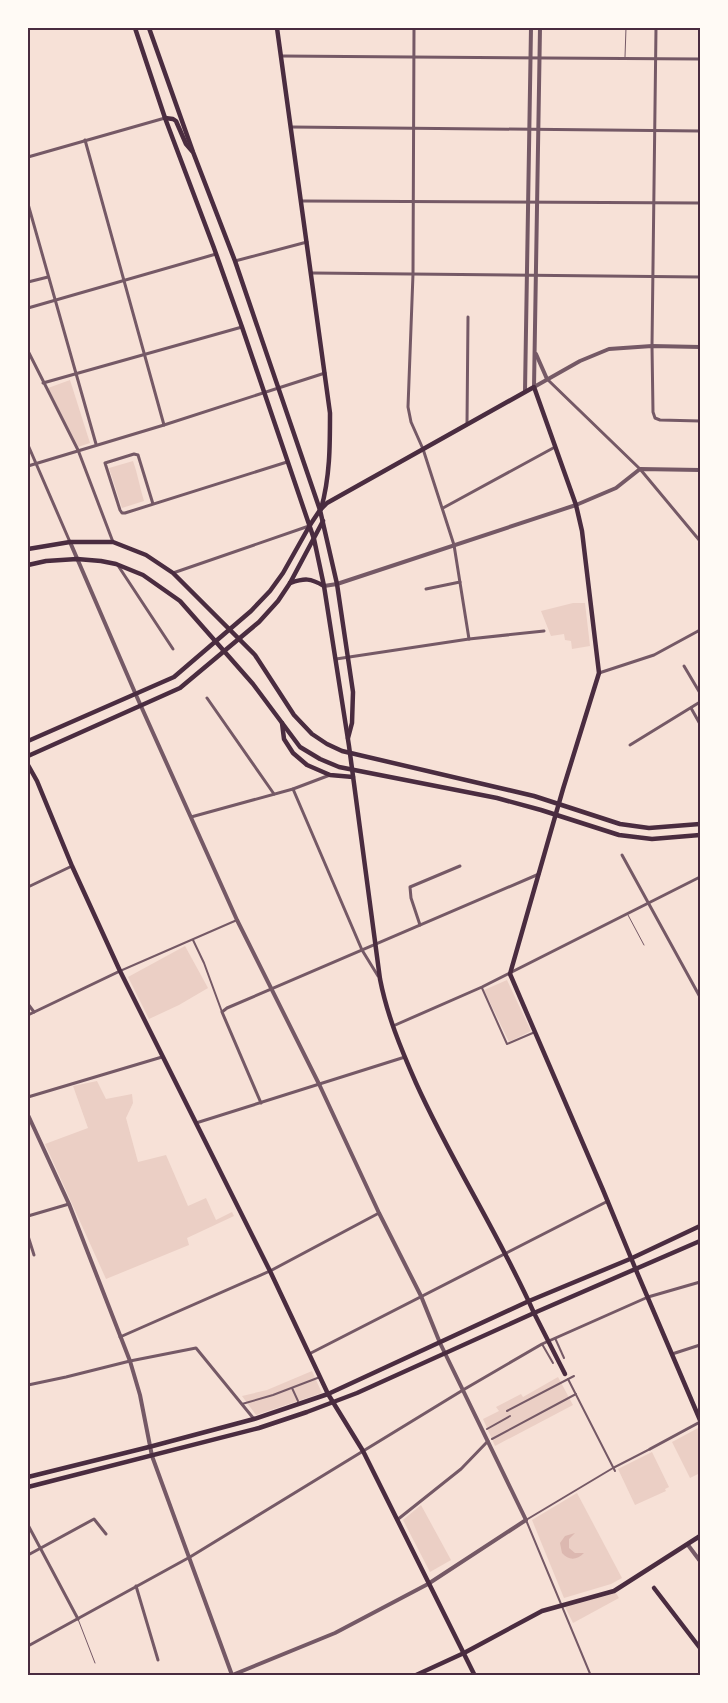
<svg xmlns="http://www.w3.org/2000/svg" width="728" height="1703" viewBox="0 0 728 1703" font-family="'Source Sans 3',sans-serif">
	<style>
		.green { fill: #ebcfc5 }
		.water { fill: #dcb8b0 }
		.lines { fill: none; stroke-linecap: round; stroke-linejoin: round }
		.service { stroke: #755966; stroke-width: 1 }
		.pedestrian { stroke: #755966; stroke-width: 2 }
		.minor { stroke: #755966; stroke-width: 3 }
		.tertiary { stroke: #755966; stroke-width: 4 }
		.secondary { stroke: #4a2c40; stroke-width: 4.5 }
		.primary { stroke: #4a2c40; stroke-width: 4.5 }
		.neatline { fill: none; stroke: #4a2c40; stroke-width: 2 }
	</style>
	<rect width="100%" height="100%" fill="#f7e1d7"/>
	<g class="green">
		<path d="M70 380 90 443 78 447 48 388Z"/>
		<path d="M133 461C138 475 140 488 144 501L122 508 109 468Z"/>
		<path d="M573 603H585L590 646 572 649 571 641 565 640 564 634 551 636 541 611Z"/>
		<path d="M185 946 208 988 179 1005 149 1019 128 977Z"/>
		<path d="M507 980 531 1031 509 1042 484 990Z"/>
		<path d="M97 1081 106 1099 132 1094 133 1103 126 1118 138 1162 166 1155 188 1206 206 1198 216 1220 232 1212 234 1216 187 1238 189 1245 106 1279 45 1144 88 1128 73 1086Z"/>
		<path d="M312 1371 322 1393 256 1415 242 1396 267 1390Z"/>
		<path d="M558 1377 573 1405 495 1446 483 1419 499 1411 496 1407 521 1394 523 1397Z"/>
		<path d="M700 1427V1473L690 1478 672 1442Z"/>
		<path d="M652 1452 669 1487 665 1489 666 1491 635 1505 618 1469Z"/>
		<path d="M577 1493 622 1578 611 1584 564 1598 532 1520Z"/>
		<path d="M421 1505 451 1560 430 1572 403 1520Z"/>
		<path d="M616 1593 619 1598 573 1623 565 1607Z"/>
	</g>
	<path class="water" d="M575 1533 569 1539V1548L575 1553H584C577 1560 569 1561 562 1553L560 1543 565 1536Z"/>
	<g class="lines">
		<g class="service">
			<path d="M625 57 626 28"/>
			<path d="M628 915 644 945"/>
			<path d="M78 1619 95 1663"/>
		</g>
		<g class="pedestrian">
			<path d="M193 940 204 963 222 1012"/>
			<path d="M120 971 237 920"/>
			<path d="M482 988 507 1044 535 1032"/>
			<path d="M555 1338 564 1358"/>
			<path d="M542 1344 553 1363"/>
			<path d="M568 1379 615 1471"/>
			<path d="M292 1388 298 1401"/>
			<path d="M242 1404 273 1395 320 1377"/>
			<path d="M507 1411 574 1376"/>
			<path d="M487 1429 510 1416"/>
			<path d="M492 1439 576 1394"/>
			<path d="M591 1676 526 1520 613 1468 650 1449"/>
		</g>
		<g class="minor">
			<path d="M414 28 413 274 408 407 411 422 423 449 454 545 469 639"/>
			<path d="M656 28 652 346 653 412 655 418 660 420 700 421"/>
			<path d="M281 56 700 59"/>
			<path d="M291 127 700 131"/>
			<path d="M85 140 164 425"/>
			<path d="M28 157 165 118"/>
			<path d="M302 201 700 203"/>
			<path d="M28 204 96 444"/>
			<path d="M235 261 307 242"/>
			<path d="M312 273 700 277"/>
			<path d="M28 282 48 277"/>
			<path d="M28 308 216 254"/>
			<path d="M28 351 78 450 113 542"/>
			<path d="M547 379 640 469 700 541"/>
			<path d="M43 383 242 327"/>
			<path d="M467 424 468 317"/>
			<path d="M28 445 70 542"/>
			<path d="M28 466 164 425 325 373"/>
			<path d="M153 504 138 455 134 454 105 463 120 510 122 513H125L287 462"/>
			<path d="M443 508 555 447"/>
			<path d="M117 564 173 649"/>
			<path d="M173 573 309 526"/>
			<path d="M426 589 460 582"/>
			<path d="M336 659 469 639 544 631"/>
			<path d="M684 666 700 693"/>
			<path d="M599 673 654 655 700 630"/>
			<path d="M207 698 274 794"/>
			<path d="M691 708 700 724"/>
			<path d="M630 745 700 702"/>
			<path d="M293 789 362 950 378 976"/>
			<path d="M191 817 293 789 330 775"/>
			<path d="M622 855 700 997"/>
			<path d="M28 887 72 866"/>
			<path d="M420 925 411 898 410 887 460 866"/>
			<path d="M28 1004 34 1012"/>
			<path d="M28 1015 120 971"/>
			<path d="M393 1026 482 987 700 877"/>
			<path d="M28 1097 162 1057"/>
			<path d="M261 1103 222 1012 227 1008 539 874"/>
			<path d="M196 1123 405 1057"/>
			<path d="M28 1216 69 1204"/>
			<path d="M28 1236 34 1255"/>
			<path d="M120 1337 270 1271 379 1213"/>
			<path d="M309 1354 608 1201"/>
			<path d="M672 1354 700 1345"/>
			<path d="M28 1385 66 1377 130 1361 196 1348 254 1419"/>
			<path d="M650 1449 700 1422"/>
			<path d="M397 1520 461 1469 488 1441"/>
			<path d="M28 1525 78 1619"/>
			<path d="M28 1555 94 1519 106 1534"/>
			<path d="M136 1586 158 1660"/>
			<path d="M28 1646 190 1557 463 1390 542 1344 648 1297 700 1282"/>
		</g>
		<g class="tertiary">
			<path d="M540 28 534 387 580 361 609 349 652 346 700 347"/>
			<path d="M536 354 547 379"/>
			<path d="M525 391 531 28"/>
			<path d="M70 542 136 695 237 920 319 1084 379 1213 421 1296 440 1343 526 1520 428 1584 335 1633 230 1676"/>
			<path d="M324 586 337 584 576 505 616 488 640 469 700 470"/>
			<path d="M28 1115 69 1204 130 1361 140 1395 152 1456 232 1675"/>
			<path d="M688 1545 700 1561"/>
		</g>
		<g class="secondary">
			<path d="M277 28 330 413C330 446 330 477 321 509"/>
			<path d="M28 549 70 542H113L146 555 173 573 255 655 294 715 312 734 327 744 342 751 534 796 620 824 649 828 700 824"/>
			<path d="M28 565 46 561 77 559 101 561 116 564 143 575 180 601 253 684 300 747 320 759 339 767 497 798 541 810 619 835 652 839 700 835"/>
			<path d="M28 741 174 677 251 611 270 591 283 573 310 525"/>
			<path d="M28 756 180 688 259 622 278 601 290 583 323 521"/>
			<path d="M28 765 37 781 72 866 120 971 270 1271 328 1394 363 1451 475 1676"/>
			<path d="M636 1270 700 1420"/>
			<path d="M534 1313 565 1374"/>
			<path d="M654 1588 700 1648"/>
			<path d="M414 1676 464 1653 542 1611 614 1591 700 1536"/>
		</g>
		<g class="primary">
			<path d="M135 28 165 118 214 248 242 327 314 539 324 586 349 746 380 979C387 1015 401 1049 416 1083 451 1161 499 1234 534 1313"/>
			<path d="M149 28 193 152 235 261 320 510 337 584 353 692 352 723 348 738"/>
			<path d="M165 118 173 119 176 121 186 144 192 151"/>
			<path d="M310 525 320 510 327 503 534 387 576 505 582 531 599 673 563 789 510 974 603 1190 636 1270"/>
			<path d="M290 583C305 578 310 578 324 586"/>
			<path d="M282 723 284 739 293 753 307 765 330 775 353 777"/>
			<path d="M28 1477 149 1447 254 1419 328 1394 529 1301 630 1259 700 1226"/>
			<path d="M28 1487 259 1428 307 1412 357 1393 534 1313 700 1241"/>
		</g>
	</g>
	<rect width="728" height="1703" fill="none" stroke="#fffaf5" stroke-width="58"/>
	<rect x="29" y="29" width="670" height="1645" class="neatline"/>
</svg>
